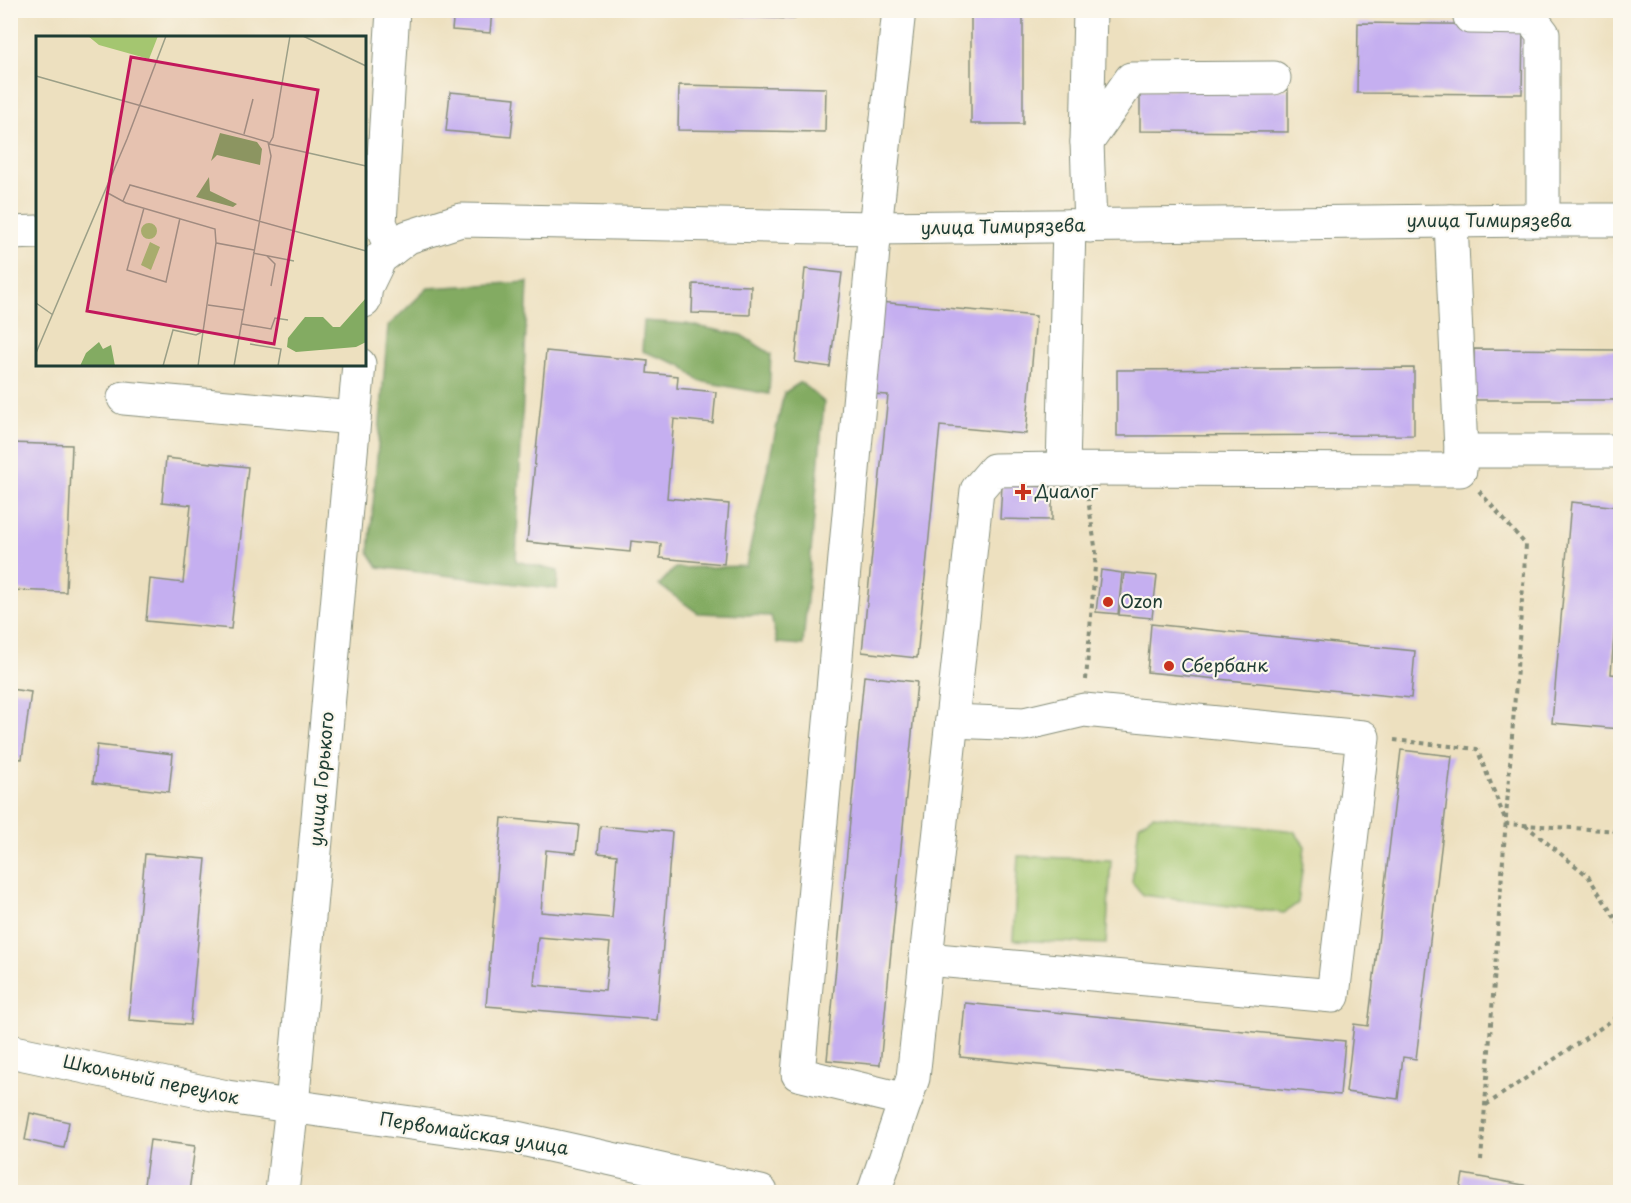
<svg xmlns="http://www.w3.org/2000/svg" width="1631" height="1203" viewBox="0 0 1631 1203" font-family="'Playpen Sans',sans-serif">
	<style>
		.green { fill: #a4c670; stroke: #628252; stroke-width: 1.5 }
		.forest { fill: #83ab62; stroke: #51744b; stroke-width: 1.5 }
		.building { fill: #c5aff0; fill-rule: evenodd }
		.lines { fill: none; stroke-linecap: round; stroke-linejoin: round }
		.minor-casing { stroke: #868e7a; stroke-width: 35 }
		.path { stroke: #868e7a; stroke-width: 4; stroke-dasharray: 4.5 4.5; stroke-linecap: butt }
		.minor { stroke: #fff; stroke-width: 33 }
		.poi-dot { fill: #c8321e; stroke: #fbf7ec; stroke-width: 2 }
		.labels { text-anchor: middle; stroke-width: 4.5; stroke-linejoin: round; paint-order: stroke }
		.street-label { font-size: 18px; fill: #1f3d34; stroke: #fbf7ec }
		.poi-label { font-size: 18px; fill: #1f3d34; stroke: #fbf7ec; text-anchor: start }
		.inset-road { fill: none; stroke: #9b9f87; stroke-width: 1.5 }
		.view { fill: #c2185b; fill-opacity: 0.15; stroke: #c2185b; stroke-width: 3 }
		.inset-edge { fill: none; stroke: #1f3d34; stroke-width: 3 }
	</style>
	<rect width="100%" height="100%" fill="#fbf7ec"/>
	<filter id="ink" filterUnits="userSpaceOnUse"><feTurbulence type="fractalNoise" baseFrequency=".0167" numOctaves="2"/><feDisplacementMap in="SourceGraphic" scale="12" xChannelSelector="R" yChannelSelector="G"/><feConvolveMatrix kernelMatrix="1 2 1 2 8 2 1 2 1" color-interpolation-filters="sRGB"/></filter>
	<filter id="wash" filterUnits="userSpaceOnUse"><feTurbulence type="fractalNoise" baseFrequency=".008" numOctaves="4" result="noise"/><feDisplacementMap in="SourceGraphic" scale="24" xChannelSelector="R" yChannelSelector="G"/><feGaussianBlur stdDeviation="1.35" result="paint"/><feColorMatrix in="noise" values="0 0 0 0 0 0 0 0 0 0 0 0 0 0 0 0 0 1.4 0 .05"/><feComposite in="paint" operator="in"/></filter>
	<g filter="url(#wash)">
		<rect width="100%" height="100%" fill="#ede0bf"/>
		<g class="green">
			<path d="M1153 815 1294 831 1305 846 1298 903 1284 913 1143 895 1132 882 1139 825Z"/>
			<path d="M1018 856 1111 860 1106 944 1013 940Z"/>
		</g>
		<g class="forest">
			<path d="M528 282 516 561 558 571 557 589 378 567 369 553 388 326 428 288Z"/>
			<path d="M644 321 686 324 741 335 771 354 769 394 699 381 681 365 642 351Z"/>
			<path d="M801 382 824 402 803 645 777 643 771 616 698 613 659 585 675 568 746 566 784 393Z"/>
		</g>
		<g id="blocks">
			<g class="building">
				<path d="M454 10H492L490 33 452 30Z"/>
				<path d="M731 10H795V19L731 16Z"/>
				<rect x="971" y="10" width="52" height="114"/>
				<path d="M1358 23 1523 25 1522 94 1357 93Z"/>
				<path d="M679 85 826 88 825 132 678 130Z"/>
				<path d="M1140 89 1288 90V132L1140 131Z"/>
				<path d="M450 92 515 98 511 137 446 131Z"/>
				<path d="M805 269 842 273 830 367 795 362Z"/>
				<path d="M693 284 751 286 750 315 692 313Z"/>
				<path d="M879 302 1036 316 1026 434 940 426 917 658 862 652 888 395 871 394Z"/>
				<path d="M1474 349 1620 350V400H1474Z"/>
				<path d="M546 351 648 361 647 373 678 376 677 388 716 392 713 423 674 419 667 498 729 504 724 564 660 558 661 544 631 541 630 552 527 542Z"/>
				<path d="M1414 368V435L1117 436V370Z"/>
				<path d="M10 443 72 445 66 592 10 590Z"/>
				<path d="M166 458 248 467 231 629 146 621 150 579 183 583 191 505 162 502Z"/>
				<path d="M1002 485 1052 487V520L1000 519Z"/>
				<path d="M1571 502 1620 507V562L1611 674 1620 675V729L1552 723Z"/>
				<path d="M1101 570 1122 573 1118 614 1096 612Z"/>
				<path d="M1124 573 1157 576 1152 618 1119 615Z"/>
				<path d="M1151 624 1415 651 1411 698 1147 672Z"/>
				<path d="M864 676 917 682 880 1065 827 1060Z"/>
				<path d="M10 689 31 692 22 759 10 758Z"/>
				<path d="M97 745 173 754 169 792 93 783Z"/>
				<path d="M1401 750 1452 756 1416 1059 1403 1057 1398 1099 1346 1092 1354 1024 1368 1026Z"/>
				<path d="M502 818 579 825 576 853 546 850 541 912 612 918 617 855 598 853 600 826 672 832 657 1020 486 1006ZM538 937 610 943 605 991 534 985Z"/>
				<path d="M145 854 206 859 190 1025 129 1020Z"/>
				<path d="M965 1003 1345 1041 1340 1095 960 1057Z"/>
				<path d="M30 1113 69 1122 64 1148 25 1140Z"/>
				<path d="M150 1140 195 1146 189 1192H143Z"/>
				<path d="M1463 1174 1535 1187 1534 1192H1460Z"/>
			</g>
		</g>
	</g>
	<g filter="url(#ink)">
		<use href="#blocks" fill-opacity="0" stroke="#868e7a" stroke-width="1.5"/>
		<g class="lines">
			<defs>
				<g id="minor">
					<path d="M899 10 875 228 798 1074 906 1100"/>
					<path d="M1469 10 1470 17 1531 18 1543 34V220"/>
					<path d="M1087 142 1131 79 1274 78"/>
					<path d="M1451 221 1461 451"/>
					<path d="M1069 226 1063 469 1460 470 1461 451H1620"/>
					<path d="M1090 226 1087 142 1090 10"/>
					<path d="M10 233 38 232"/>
					<path d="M392 249 380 223 393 10"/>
					<path d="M364 301 366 287 380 258 408 237 461 220 875 228 1543 220H1620"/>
					<path d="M124 398 354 418"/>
					<path d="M926 959 1333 996 1363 737 1084 710 1024 724 952 721"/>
					<path d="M10 1051 227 1097 517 1138 761 1192"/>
					<path d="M282 1192 292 1106 359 364"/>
					<path d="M874 1192 913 1078 977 490 994 470 1063 469"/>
				</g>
			</defs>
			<use href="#minor" class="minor-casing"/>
			<g class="path">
				<path d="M1479 491 1526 545 1481 1160"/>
				<path d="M1086 680 1096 553 1088 499"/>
				<path d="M1394 740 1477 749 1507 824 1620 831"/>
				<path d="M1525 825 1588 876 1620 926"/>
				<path d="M1486 1105 1620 1015"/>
			</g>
			<use href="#minor" class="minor"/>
		</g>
	</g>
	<g class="poi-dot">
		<path d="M1020 483h6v6h6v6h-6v6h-6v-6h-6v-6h6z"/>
		<circle cx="1108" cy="602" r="6"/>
		<circle cx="1169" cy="666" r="6"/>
	</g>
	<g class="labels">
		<g class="street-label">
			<text x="1489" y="227">улица Тимирязева</text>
			<text transform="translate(1003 227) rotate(-1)" y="6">улица Тимирязева</text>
			<text transform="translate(322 779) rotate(-85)" y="6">улица Горького</text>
			<text transform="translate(151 1080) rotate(12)" y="6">Школьный переулок</text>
			<text transform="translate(474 1134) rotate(9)" y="6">Первомайская улица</text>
		</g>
		<g class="poi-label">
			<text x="1035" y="498">Диалог</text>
			<text x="1120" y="608">Ozon</text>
			<text x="1181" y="672">Сбербанк</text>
		</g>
	</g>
	<g transform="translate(36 36)">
		<rect width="330" height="330" fill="#ede0bf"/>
		<path d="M52 0H122L113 23 63 9ZM105 195a8 8 0 1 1 16 0a8 8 0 1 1-16 0ZM114 206 124 211 115 234 105 229Z" fill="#a4c670"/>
		<path d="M184 97 221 106 226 113 224 129 181 119 175 125ZM173 141 174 155 201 168 197 171 160 161ZM330 262V306L320 311 260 316 251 311 252 302 269 281H287L297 291H304ZM63 306 67 313 75 309 79 330H44L50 317Z" fill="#83ab62"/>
		<path class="inset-road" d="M267 0 330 30M0 40 232 106 235 120 198 330M208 98 217 63M233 108 237 101 254 0M233 108 330 130M70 156 90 167 179 193 180 207M87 165 94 149 330 215M108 172 91 234 130 246 144 182M217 217 258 225M231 220 239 228 235 250M0 267 17 279M172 269 208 274M206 288 235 293 239 282 252 284M214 308 245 313 242 330M0 317 91 103 130 0M127 330 137 294 160 299 168 295M162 330 180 207 218 214"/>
		<path class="view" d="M95 21 282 54 238 308 51 275Z"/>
		<rect width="330" height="330" class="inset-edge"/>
	</g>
	<rect width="1631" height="1203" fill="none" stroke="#fbf7ec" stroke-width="36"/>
</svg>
